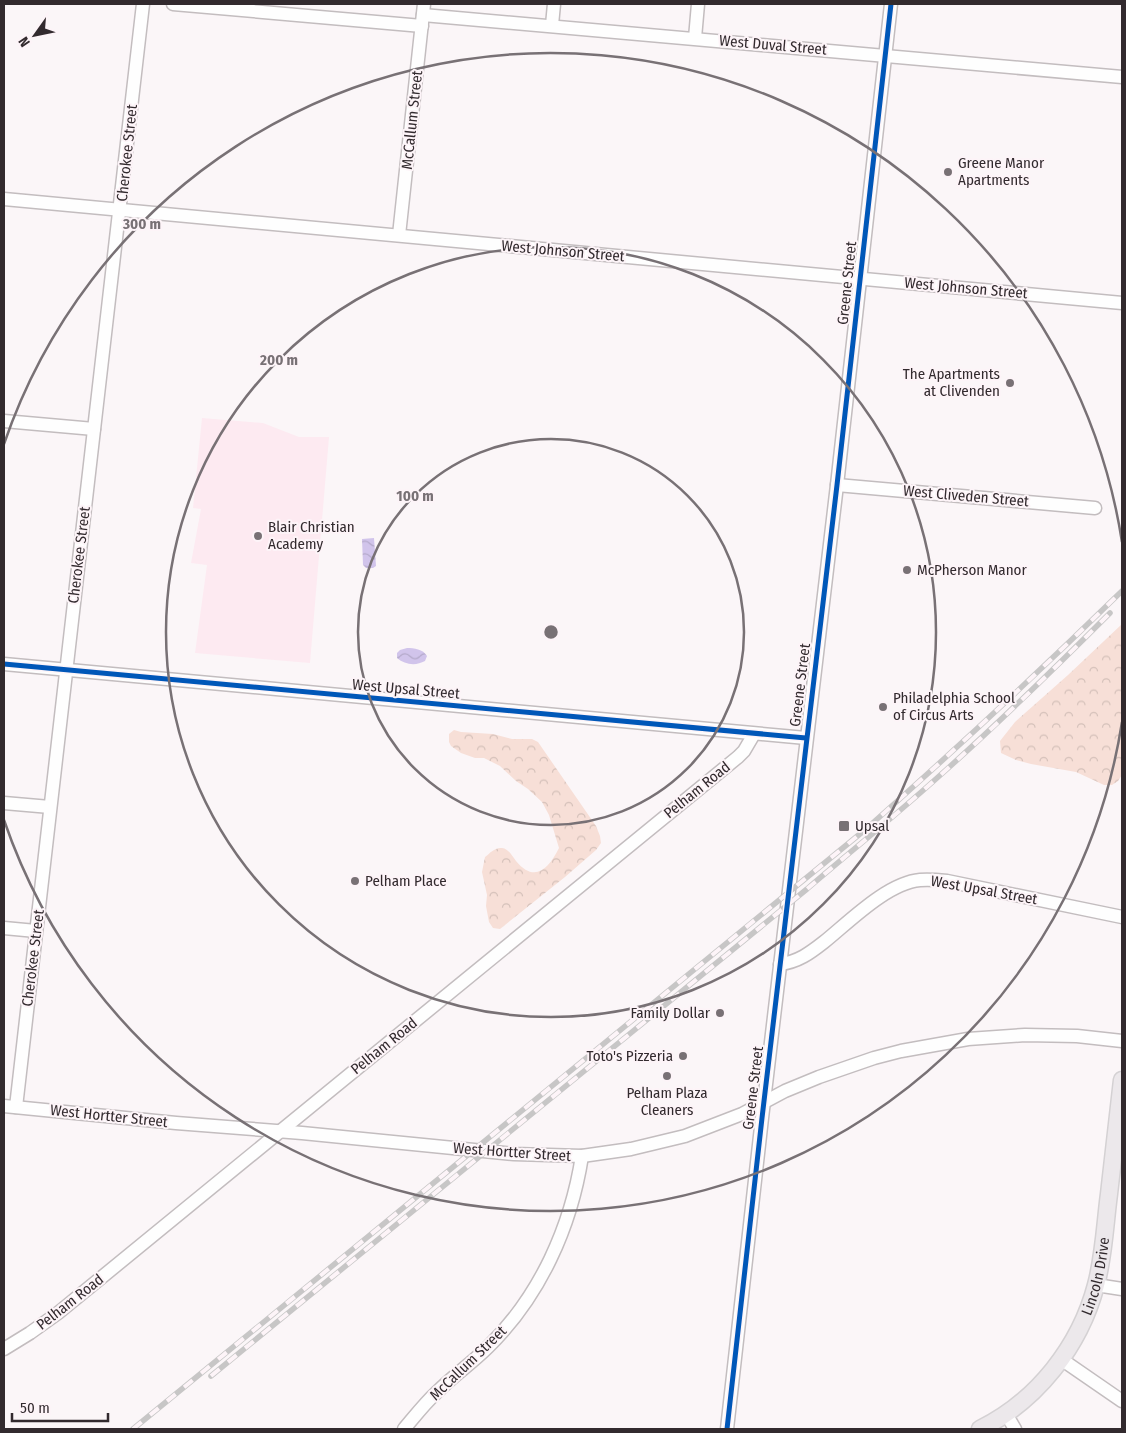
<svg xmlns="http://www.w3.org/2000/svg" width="1126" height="1433" viewBox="0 0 1126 1433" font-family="'Fira Sans Condensed',sans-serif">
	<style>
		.built { fill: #fdeaf1 }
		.forest { fill: url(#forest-crowns) }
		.water { fill: url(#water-waves) }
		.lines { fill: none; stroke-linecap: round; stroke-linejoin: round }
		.minor-casing { stroke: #c3bdbf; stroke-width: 15 }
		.major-casing { stroke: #d4d1d3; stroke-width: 19 }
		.minor { stroke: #fefefe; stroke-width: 12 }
		.major { stroke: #ece8eb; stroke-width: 16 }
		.rail-casing { stroke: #c7c6c6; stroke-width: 5.5 }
		.rail { stroke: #fdf4f8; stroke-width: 4; stroke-dasharray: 11; stroke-linecap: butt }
		.cycleway-casing { stroke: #fdf4f8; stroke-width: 8 }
		.cycleway { stroke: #0057b8; stroke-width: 5 }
		.ring { fill: none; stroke: #787175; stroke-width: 2.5 }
		.poi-dot { fill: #787175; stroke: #fdf4f8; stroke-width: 2 }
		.labels { text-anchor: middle; stroke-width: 4; stroke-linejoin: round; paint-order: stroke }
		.street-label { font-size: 15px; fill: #322a2e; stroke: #fdf4f8 }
		.poi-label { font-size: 15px; fill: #322a2e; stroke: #fdf4f8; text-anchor: start }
		.centre { fill: #787175; stroke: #fdf4f8; stroke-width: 2.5 }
		.ring-label { font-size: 15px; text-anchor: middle; font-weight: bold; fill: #787175; stroke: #fdf4f8; stroke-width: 4; stroke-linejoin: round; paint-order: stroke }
	</style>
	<defs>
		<pattern id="forest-crowns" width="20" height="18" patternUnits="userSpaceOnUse" patternTransform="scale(1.25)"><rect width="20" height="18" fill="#f7dfd7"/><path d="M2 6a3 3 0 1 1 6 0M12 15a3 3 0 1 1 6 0" fill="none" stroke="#d4c0b9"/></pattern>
		<pattern id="water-waves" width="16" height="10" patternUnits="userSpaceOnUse" patternTransform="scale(1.25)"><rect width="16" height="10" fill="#d1c4eb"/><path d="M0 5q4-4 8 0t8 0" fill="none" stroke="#b4a9ca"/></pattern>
	</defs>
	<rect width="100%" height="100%" fill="#fbf6f8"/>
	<path class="built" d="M202 418 263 423 299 437H329L310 663 195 653 207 565 191 563 201 509 193 508Z"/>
	<g class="forest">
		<path d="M1122 624V775L1118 781 1112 785H1104L1076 772 1031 764 1016 760 1001 753 1000 741 1015 722 1068 675Z"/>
		<path d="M454 730 461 732 493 734 512 739H532L538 742 596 826 600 836 601 843 596 850 565 877 500 929 493 928 489 922 486 906 487 895 482 872 485 857C490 853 495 847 502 848 509 849 512 856 516 861 535 884 549 868 559 848L549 815 542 802 528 789 516 781 500 766 484 758H475L461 753 451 746 449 742V734Z"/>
	</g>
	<g class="water">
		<path d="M374 538 376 566 373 568H366L363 565 362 539Z"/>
		<path d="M407 648C414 648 423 649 427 656L425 661C416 666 405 665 397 658V653L400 650Z"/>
	</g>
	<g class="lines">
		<defs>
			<g id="minor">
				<path d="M173 4 422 26"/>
				<path d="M423 15 1122 77"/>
				<path d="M552 25 554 4"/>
				<path d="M695 38 698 4"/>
				<path d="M4 199 1122 303"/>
				<path d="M399 235 424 4"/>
				<path d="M4 421 94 429"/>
				<path d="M837 485 1095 508"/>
				<path d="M4 664 806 738"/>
				<path d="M4 803 50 807"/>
				<path d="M4 928 36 931"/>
				<path d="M780 964C798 962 810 953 824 942 849 922 887 883 920 880 929 879 938 880 947 881L1122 917"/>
				<path d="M4 1106 176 1123 302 1133 514 1154 582 1156 631 1149 685 1136 742 1114 785 1091 819 1077 874 1058 901 1051 968 1039 1025 1035 1077 1036 1122 1041"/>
				<path d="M16 1107 143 4"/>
				<path d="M1096 1285 1122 1289"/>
				<path d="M4 1349 30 1333 58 1313 738 757 744 751 754 734"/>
				<path d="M1061 1359 1122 1401"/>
				<path d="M1006 1414 1015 1429"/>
				<path d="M404 1429C415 1416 425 1403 437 1392 453 1376 472 1363 488 1347 540 1296 571 1227 582 1156"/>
				<path d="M727 1429 762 1118 837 485 891 4"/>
			</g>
			<g id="major">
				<path id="s1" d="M980 1429C1037 1401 1080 1346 1096 1285 1104 1255 1105 1224 1109 1194 1113 1156 1118 1118 1122 1080"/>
			</g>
		</defs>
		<use href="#minor" class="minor-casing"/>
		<use href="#major" class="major-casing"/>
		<use href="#minor" class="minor"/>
		<use href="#major" class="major"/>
		<defs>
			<g id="rail">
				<path d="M211 1376 807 889C850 852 895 816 937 778 997 725 1054 669 1110 613"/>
				<path d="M133 1429 866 829C954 751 1039 672 1122 591"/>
			</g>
		</defs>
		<use href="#rail" class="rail-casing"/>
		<use href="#rail" class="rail"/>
		<defs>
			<g id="cycleway">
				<path d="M4 664 806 738"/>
				<path d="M727 1429 762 1118 837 485 891 4"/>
			</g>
		</defs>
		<use href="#cycleway" class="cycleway-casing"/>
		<use href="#cycleway" class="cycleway"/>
	</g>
	<g class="ring">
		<circle cx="551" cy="632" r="193"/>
		<circle cx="551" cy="632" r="385"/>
		<path d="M1122 722A578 578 0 0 1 4 820M4 444A578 578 0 0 1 1122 542"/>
	</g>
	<g class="poi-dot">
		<circle cx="948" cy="172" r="5"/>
		<circle cx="1010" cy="383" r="5"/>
		<circle cx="258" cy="536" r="5"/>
		<circle cx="907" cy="570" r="5"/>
		<circle cx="883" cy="707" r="5"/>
		<rect x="838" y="820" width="12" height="12" rx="2.5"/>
		<circle cx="355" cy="881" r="5"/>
		<circle cx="720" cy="1013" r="5"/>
		<circle cx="683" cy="1056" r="5"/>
		<circle cx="667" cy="1076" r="5"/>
	</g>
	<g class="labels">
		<g class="street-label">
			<text transform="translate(773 45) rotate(5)" y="5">West Duval Street</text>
			<text transform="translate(412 120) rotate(-84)" y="5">McCallum Street</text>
			<text transform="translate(127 153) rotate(-84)" y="5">Cherokee Street</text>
			<text transform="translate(563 251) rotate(5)" y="5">West Johnson Street</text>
			<text transform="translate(847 283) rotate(-84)" y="5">Greene Street</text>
			<text transform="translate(966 288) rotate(5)" y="5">West Johnson Street</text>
			<text transform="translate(966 496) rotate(5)" y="5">West Cliveden Street</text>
			<text transform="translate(79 555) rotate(-83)" y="5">Cherokee Street</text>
			<text transform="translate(800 685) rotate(-83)" y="5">Greene Street</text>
			<text transform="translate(406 689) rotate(5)" y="5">West Upsal Street</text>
			<text transform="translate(697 790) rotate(-39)" y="5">Pelham Road</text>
			<text transform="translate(984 890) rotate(10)" y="5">West Upsal Street</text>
			<text transform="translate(33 958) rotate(-83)" y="5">Cherokee Street</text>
			<text transform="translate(384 1046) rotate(-39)" y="5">Pelham Road</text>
			<text transform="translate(753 1088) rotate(-83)" y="5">Greene Street</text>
			<text transform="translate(109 1116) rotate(6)" y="5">West Hortter Street</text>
			<text transform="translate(512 1152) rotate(4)" y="5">West Hortter Street</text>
			<text dy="5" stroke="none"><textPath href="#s1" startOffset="199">Lincoln Drive</textPath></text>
			<text transform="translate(70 1302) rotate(-38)" y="5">Pelham Road</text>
			<text transform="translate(468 1363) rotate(-44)" y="5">McCallum Street</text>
		</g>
		<g class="poi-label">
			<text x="958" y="168">Greene Manor<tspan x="958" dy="17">Apartments</tspan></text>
			<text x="1000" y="379" text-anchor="end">The Apartments<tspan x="1000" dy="17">at Clivenden</tspan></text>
			<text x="268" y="532">Blair Christian<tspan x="268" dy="17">Academy</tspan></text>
			<text x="917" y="575">McPherson Manor</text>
			<text x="893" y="703">Philadelphia School<tspan x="893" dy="17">of Circus Arts</tspan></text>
			<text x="855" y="831">Upsal</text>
			<text x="365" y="886">Pelham Place</text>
			<text x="710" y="1018" text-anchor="end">Family Dollar</text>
			<text x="673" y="1061" text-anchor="end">Toto's Pizzeria</text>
			<text x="667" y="1098" text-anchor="middle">Pelham Plaza<tspan x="667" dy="17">Cleaners</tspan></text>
		</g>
	</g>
	<circle cx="551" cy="632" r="8" class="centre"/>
	<g class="ring-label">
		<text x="142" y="229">300 m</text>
		<text x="279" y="365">200 m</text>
		<text x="415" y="501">100 m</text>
	</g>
	<rect width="1126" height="1433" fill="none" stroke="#322a2e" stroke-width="10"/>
	<g transform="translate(35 35) rotate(237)" stroke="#fdf4f8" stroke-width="4" paint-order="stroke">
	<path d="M0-4L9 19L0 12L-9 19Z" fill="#322a2e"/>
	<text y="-8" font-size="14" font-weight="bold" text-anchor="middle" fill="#322a2e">N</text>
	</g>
	<path d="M12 1413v8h96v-8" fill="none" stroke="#322a2e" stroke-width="2.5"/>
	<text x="20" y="1413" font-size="15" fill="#322a2e" stroke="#fdf4f8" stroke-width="4" paint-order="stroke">50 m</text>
</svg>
